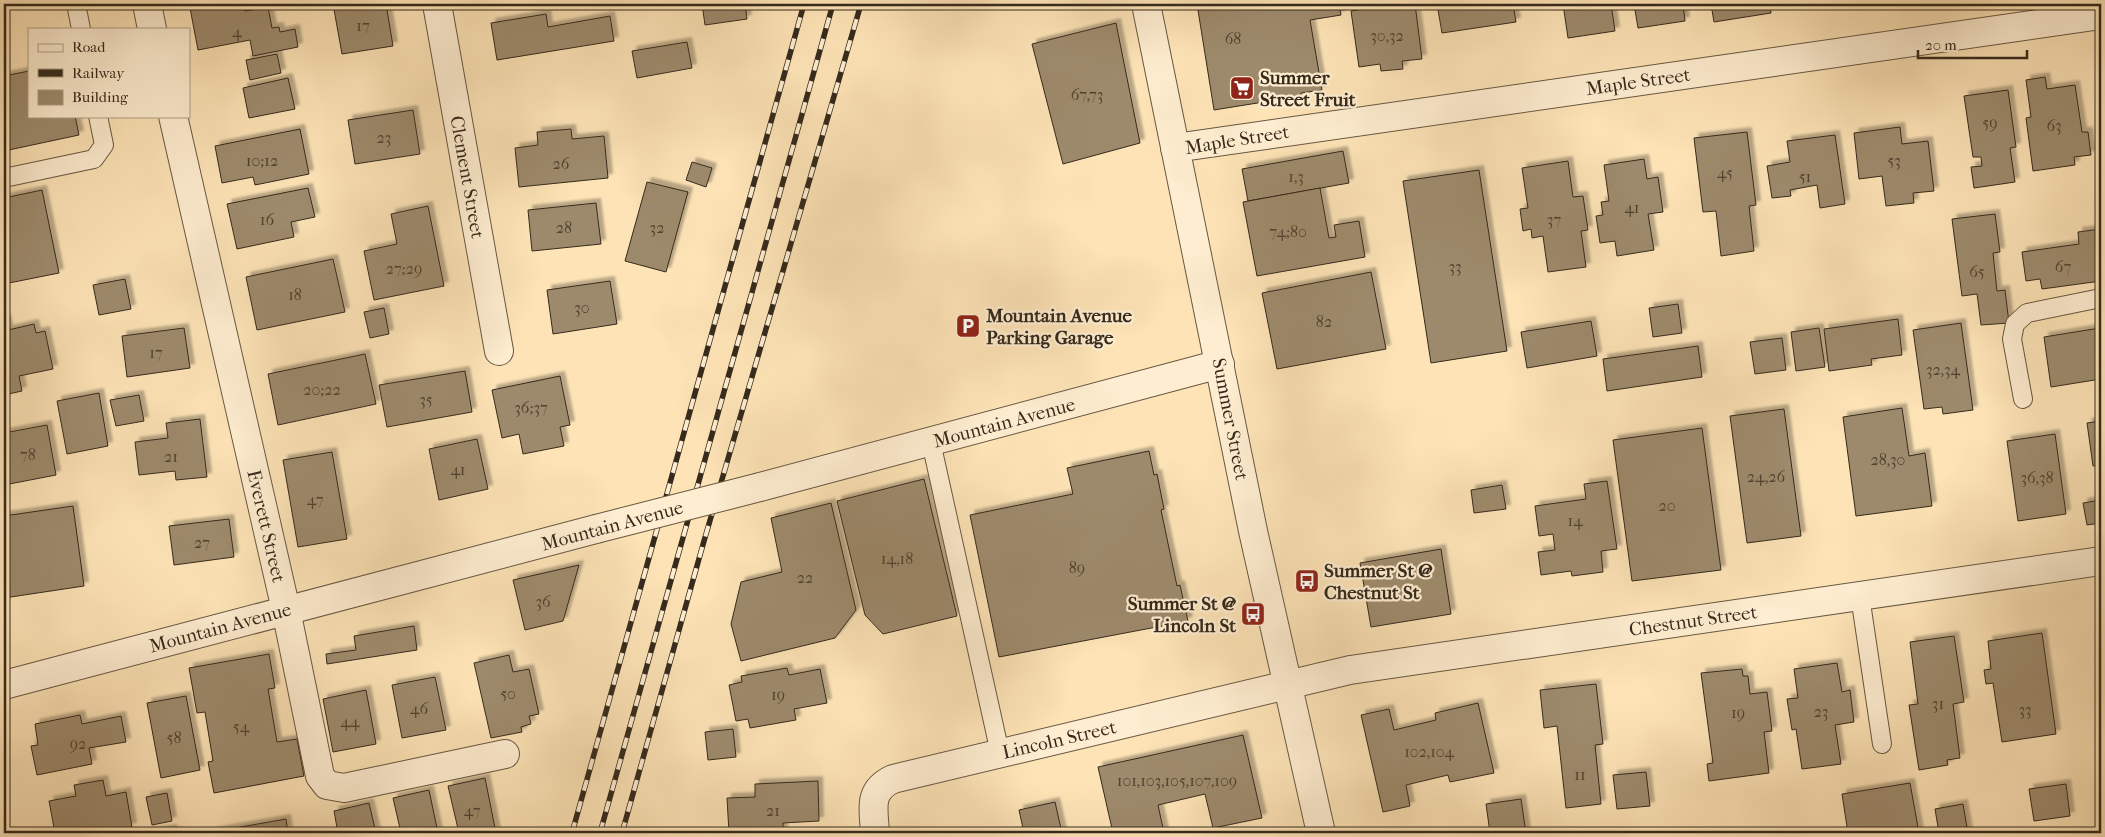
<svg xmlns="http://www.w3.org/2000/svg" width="2105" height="837" viewBox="0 0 2105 837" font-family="'IM FELL French Canon',serif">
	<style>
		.building { fill: #9d8a6c; stroke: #352a1c; filter: url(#shadow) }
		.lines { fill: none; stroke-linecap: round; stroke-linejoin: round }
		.service-casing { stroke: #675842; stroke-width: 20 }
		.minor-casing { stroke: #675842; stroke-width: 30 }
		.tertiary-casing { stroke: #675842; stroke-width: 30 }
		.service { stroke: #feedd0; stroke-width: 18 }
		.minor { stroke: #feedd0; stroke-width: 28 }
		.tertiary { stroke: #feedd0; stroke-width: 28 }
		.rail-casing { stroke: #352a1c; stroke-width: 5.5 }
		.rail { stroke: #feedd0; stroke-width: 4; stroke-dasharray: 11; stroke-linecap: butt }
		.tertiary-bridge-casing { stroke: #675842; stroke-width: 30; stroke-linecap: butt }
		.tertiary-bridge { stroke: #feedd0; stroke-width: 28 }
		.labels { text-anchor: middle; stroke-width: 4.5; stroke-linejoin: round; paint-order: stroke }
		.number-label { font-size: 16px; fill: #4f4230 }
		.poi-label { font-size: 19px; font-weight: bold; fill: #352a1c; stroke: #feedd0; text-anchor: start }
		.street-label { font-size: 19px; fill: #352a1c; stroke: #feedd0 }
	</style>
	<defs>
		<filter id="shadow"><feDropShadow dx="4.5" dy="-4.5" stdDeviation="1" flood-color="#0004"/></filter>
	</defs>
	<rect width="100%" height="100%" fill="#fde3b6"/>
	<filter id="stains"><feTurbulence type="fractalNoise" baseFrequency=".004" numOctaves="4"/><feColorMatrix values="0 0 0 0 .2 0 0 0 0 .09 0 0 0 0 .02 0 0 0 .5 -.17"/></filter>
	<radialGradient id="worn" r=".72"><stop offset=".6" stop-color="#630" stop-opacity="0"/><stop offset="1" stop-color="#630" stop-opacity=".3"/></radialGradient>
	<g class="building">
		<path d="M213 4H244L245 11 268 7 272 28 279 27 280 32 295 29 298 47 253 56 250 40 198 50 190 8Z"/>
		<path d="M333 4H386L393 46 342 54Z"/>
		<path d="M702 4H745L747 19 705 25Z"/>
		<path d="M1197 4H1339L1341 15 1310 20 1322 90 1301 93V96L1214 110Z"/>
		<path d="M1358 4H1415L1422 59 1402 61 1403 69 1381 71 1380 64 1359 67 1351 11 1358 10Z"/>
		<path d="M1437 4H1513L1516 22 1442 33Z"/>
		<path d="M1563 4H1611L1615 31 1568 38Z"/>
		<path d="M1634 4H1683L1685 21 1638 28Z"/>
		<path d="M1711 4H1770L1771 13 1714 22Z"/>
		<path d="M546 14 548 27 610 16 614 41 497 60 491 23Z"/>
		<path d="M1116 23 1140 143 1063 164 1032 44Z"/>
		<path d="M687 42 692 68 637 78 632 51Z"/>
		<path d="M277 54 281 73 250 80 246 60Z"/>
		<path d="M29 71V116H75L79 135 4 151V76Z"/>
		<path d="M2045 77 2047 89 2075 85 2082 132H2088L2091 155 2074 157 2075 165 2033 171 2026 118 2031 117 2026 80Z"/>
		<path d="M288 78 295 109 249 118 243 88Z"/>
		<path d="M2008 90 2016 147 2010 148 2015 182 1974 188 1971 167 1982 166 1981 157H1973L1964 96Z"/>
		<path d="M413 110 420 154 355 164 348 120Z"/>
		<path d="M1900 127 1902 144 1928 141 1934 191 1913 193 1914 203 1886 206 1882 176 1859 179 1854 133Z"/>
		<path d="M300 129 309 174 255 185 253 177 222 183 215 146Z"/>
		<path d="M571 129 572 139 604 136 608 178 519 187 515 148 538 145 537 132Z"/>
		<path d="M1747 132 1756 205 1749 206 1754 251 1721 256 1716 211 1703 212 1694 138Z"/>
		<path d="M1835 135 1845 204 1820 208 1817 185 1790 190 1791 196 1772 198 1767 166 1790 162 1787 141Z"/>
		<path d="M1343 151 1349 183 1248 201 1242 169Z"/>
		<path d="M1644 159 1647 179 1658 177 1663 212 1648 214 1654 250 1617 256 1615 241 1600 243 1596 216 1603 215 1601 202 1609 201 1604 165Z"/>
		<path d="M1568 161 1573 197 1583 196 1588 230 1581 231 1586 267 1548 272 1543 236 1532 238 1531 229 1523 231 1520 209 1528 208 1522 168Z"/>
		<path d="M692 162 712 168 706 187 686 180Z"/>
		<path d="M1479 170 1507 351 1431 363 1403 181Z"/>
		<path d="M647 182 688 192 666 272 625 261Z"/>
		<path d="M308 188 315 217 291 222 294 237 237 249 227 204Z"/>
		<path d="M1320 188 1329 238 1336 237 1334 225 1359 221 1365 257 1257 276 1243 202Z"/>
		<path d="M42 190 59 273 4 284V198Z"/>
		<path d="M596 203 601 244 532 251 528 210Z"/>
		<path d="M428 206 444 286 374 300 364 251 397 244 391 214Z"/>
		<path d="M1995 214 2000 252 1993 253 1997 291 2005 290 2009 323 1981 325 1977 294 1962 296 1952 219Z"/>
		<path d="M2101 229V281L2042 289 2040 279 2026 281 2022 252 2079 244 2078 232Z"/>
		<path d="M333 259 345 312 257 330 246 277Z"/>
		<path d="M1371 272 1386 349 1277 369 1262 293Z"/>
		<path d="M125 279 131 309 99 315 93 285Z"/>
		<path d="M610 281 617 324 553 334 547 290Z"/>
		<path d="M1678 304 1682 333 1653 337 1649 308Z"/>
		<path d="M384 308 389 334 370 338 364 312Z"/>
		<path d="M2099 318H2101V379L2051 387 2044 337 2100 328Z"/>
		<path d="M6 319 8 330 34 324 36 333 45 331 53 369 19 376 22 391 4 395V320Z"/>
		<path d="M1898 319 1902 355 1871 359 1872 365 1829 371 1824 329Z"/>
		<path d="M1591 321 1597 356 1527 368 1521 332Z"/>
		<path d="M1961 323 1973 410 1943 414 1942 407 1924 409 1913 330Z"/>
		<path d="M184 328 190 368 127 377 122 336Z"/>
		<path d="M1819 328 1825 367 1796 371 1791 332Z"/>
		<path d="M1782 338 1786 370 1755 374 1750 342Z"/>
		<path d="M1698 346 1702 377 1607 391 1603 359Z"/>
		<path d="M365 354 376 404 278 425 268 374Z"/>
		<path d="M465 371 472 412 387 427 379 385Z"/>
		<path d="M560 376 570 425 560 427 564 446 523 454 519 434 502 438 492 390Z"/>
		<path d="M99 393 108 446 67 454 57 401Z"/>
		<path d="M139 395 144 421 116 426 110 400Z"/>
		<path d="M1902 408 1909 456 1925 453 1932 506 1856 516 1843 417Z"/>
		<path d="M1784 409 1801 536 1747 543 1730 416Z"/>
		<path d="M200 419 207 477 176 480 175 471 139 475 135 442 168 438 166 423Z"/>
		<path d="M2101 421V465L2093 466 2087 423Z"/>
		<path d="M47 425 56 475 4 485V433Z"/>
		<path d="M1702 428 1721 570 1632 581 1613 440Z"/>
		<path d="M2055 434 2066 514 2018 521 2007 441Z"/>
		<path d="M477 439 488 489 439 500 429 449Z"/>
		<path d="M1149 451 1154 475 1157 474 1164 509 1161 510 1177 586 1180 585 1188 621 999 657 970 515 1073 494 1067 468Z"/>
		<path d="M332 452 347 539 298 547 283 460Z"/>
		<path d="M924 479 957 616 883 634 865 615 837 501Z"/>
		<path d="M1607 481 1617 549 1601 551 1603 572 1572 576 1571 571 1541 575 1538 552 1555 550 1553 534 1539 536 1535 506 1586 499 1584 484Z"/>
		<path d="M1502 485 1506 509 1474 513 1471 490Z"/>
		<path d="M2101 500V523L2087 525 2083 503Z"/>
		<path d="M831 503 856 610 835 638 741 661 731 624 741 582 782 572 771 518Z"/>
		<path d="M73 506 84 586 4 598V516Z"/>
		<path d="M229 519 234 557 174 565 169 526Z"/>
		<path d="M1441 549 1451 614 1371 627 1360 563Z"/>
		<path d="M579 565 563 621 525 630 513 580Z"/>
		<path d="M414 626 417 650 327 664 326 654 356 650 354 636Z"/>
		<path d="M2042 633 2056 734 2002 742 1993 683 1986 684 1984 670 1991 669 1988 641Z"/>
		<path d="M1954 636 1964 702 1953 704 1960 758 1947 760 1948 765 1919 770 1909 705 1918 704 1910 642Z"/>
		<path d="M269 654 275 688 268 689 277 742 297 739 304 776 214 793 208 762 213 761 205 712 197 713 189 668Z"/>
		<path d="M509 655 513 672 529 669 539 714 529 716 531 724 521 727 522 732 491 738 474 663Z"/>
		<path d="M1837 663 1842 692 1850 690 1854 722 1835 725 1841 764 1802 769 1796 729 1792 730 1787 699 1798 698 1794 669Z"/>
		<path d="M787 668 789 675 820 669 827 703 794 709 796 720 750 728 748 719 736 721 729 685 742 682 741 676Z"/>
		<path d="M1742 669 1743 676H1748L1750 694 1767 692 1772 731 1764 732 1769 773 1709 781 1707 764 1713 763 1701 673Z"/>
		<path d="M435 677 446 730 402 738 392 685Z"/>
		<path d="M1596 684 1603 744 1595 745 1601 804 1566 808 1557 726 1544 728 1540 690Z"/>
		<path d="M366 690 376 744 333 752 323 699Z"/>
		<path d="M186 696 200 770 161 778 147 703Z"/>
		<path d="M1478 703 1494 773 1450 782 1448 775 1406 785 1410 806 1383 812 1361 715 1389 709 1394 730 1436 720 1435 713Z"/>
		<path d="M80 715 82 724 121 716 126 742 89 748 92 764 37 775 31 746 38 745 35 724Z"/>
		<path d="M733 729 736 757 708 760 705 732Z"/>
		<path d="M1243 735 1262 818 1213 828 1205 794 1158 805 1164 833H1113L1098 767Z"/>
		<path d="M1646 772 1650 806 1617 809 1613 775Z"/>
		<path d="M485 778 496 833H459L448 786Z"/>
		<path d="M103 780 106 796 126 792 132 827 100 833H55L49 801 76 796 74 785Z"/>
		<path d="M818 781 819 821 783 823V833H729L727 798 755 797V784Z"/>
		<path d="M1910 783 1919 833H1848L1842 794Z"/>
		<path d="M2066 784 2070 816 2034 821 2029 789Z"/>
		<path d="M429 790 438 833H401L393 798Z"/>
		<path d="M167 793 172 821 152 825 146 797Z"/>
		<path d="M1521 799 1526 833H1490L1486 804Z"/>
		<path d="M1055 802 1062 833H1024L1019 810Z"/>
		<path d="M369 803 376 833H338L334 811Z"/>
		<path d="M1963 804 1968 833H1939L1935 809Z"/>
		<path d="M286 819 288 833H212V832Z"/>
		<path d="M172 829 173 832 177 831 178 833H146Z"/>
	</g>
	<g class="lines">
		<defs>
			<g id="service">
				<path d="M76 4 81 29"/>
				<path d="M4 178 94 159 104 145 98 116"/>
				<path d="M2023 399 2012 339 2015 324 2027 313 2101 298"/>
				<path d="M931 442 1000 753"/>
				<path d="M1860 596 1882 744"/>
			</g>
			<g id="minor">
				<path d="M147 4 152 29"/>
				<path d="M437 4 499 351"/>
				<path d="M173 116 286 610 320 776 327 785 344 788 505 754"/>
				<path d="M875 833C874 810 867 791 893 779L1350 670 2101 561"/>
			</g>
			<g id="tertiary">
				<path d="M1146 4 1253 531 1321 833"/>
				<path d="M1175 148 2101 15"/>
				<path d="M760 487 1220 364"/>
				<path d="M4 685 596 529"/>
			</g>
		</defs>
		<use href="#service" class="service-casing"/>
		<use href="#minor" class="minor-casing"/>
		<use href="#tertiary" class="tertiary-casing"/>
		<use href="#service" class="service"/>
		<use href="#minor" class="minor"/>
		<use href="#tertiary" class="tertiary"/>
		<defs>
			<g id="rail">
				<path d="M572 833 804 4"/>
				<path d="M600 833 833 4"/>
				<path d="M622 833 704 541 861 4"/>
			</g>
		</defs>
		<use href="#rail" class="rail-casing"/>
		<use href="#rail" class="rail"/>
		<defs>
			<path id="tertiary-bridge" d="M596 529 760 487"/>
		</defs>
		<use href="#tertiary-bridge" class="tertiary-bridge-casing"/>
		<use href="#tertiary-bridge" class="tertiary-bridge"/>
	</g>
	<defs>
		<symbol id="supermarket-square" viewBox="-11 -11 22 22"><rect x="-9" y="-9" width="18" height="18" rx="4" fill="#8f2418" stroke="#feedd0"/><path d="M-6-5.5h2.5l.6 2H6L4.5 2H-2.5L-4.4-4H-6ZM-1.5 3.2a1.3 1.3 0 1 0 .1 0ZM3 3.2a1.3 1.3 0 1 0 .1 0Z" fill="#fff"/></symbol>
		<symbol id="parking-square" viewBox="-11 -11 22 22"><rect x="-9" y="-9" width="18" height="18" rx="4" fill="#8f2418" stroke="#feedd0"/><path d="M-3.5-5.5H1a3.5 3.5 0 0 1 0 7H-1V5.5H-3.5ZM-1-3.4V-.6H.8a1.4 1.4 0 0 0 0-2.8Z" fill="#fff"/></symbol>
		<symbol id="bus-square" viewBox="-11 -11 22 22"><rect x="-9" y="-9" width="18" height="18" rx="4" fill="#8f2418" stroke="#feedd0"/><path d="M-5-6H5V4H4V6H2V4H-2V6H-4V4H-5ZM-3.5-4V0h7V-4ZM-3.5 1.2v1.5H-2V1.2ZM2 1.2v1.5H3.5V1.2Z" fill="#fff"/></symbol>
	</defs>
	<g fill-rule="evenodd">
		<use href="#supermarket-square" x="1228" y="74" width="28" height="28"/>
		<use href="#parking-square" x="954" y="312" width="28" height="28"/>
		<use href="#bus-square" x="1293" y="567" width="28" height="28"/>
		<use href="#bus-square" x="1239" y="600" width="28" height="28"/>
	</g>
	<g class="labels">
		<g class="number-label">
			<text x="363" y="31">17</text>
			<text x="237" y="37">4</text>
			<text x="1387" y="41">30,32</text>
			<text x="1233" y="44">68</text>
			<text x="1087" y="100">67,73</text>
			<text x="1990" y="128">59</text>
			<text x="2054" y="131">63</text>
			<text x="384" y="143">23</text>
			<text x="262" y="166">10;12</text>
			<text x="1894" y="166">53</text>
			<text x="561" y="169">26</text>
			<text x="1725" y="178">45</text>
			<text x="1296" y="182">1,3</text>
			<text x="1805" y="182">51</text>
			<text x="1632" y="213">41</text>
			<text x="267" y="225">16</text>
			<text x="1554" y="225">37</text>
			<text x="564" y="233">28</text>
			<text x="657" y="233">32</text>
			<text x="1288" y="237">74;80</text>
			<text x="1455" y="272">33</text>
			<text x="2063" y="272">67</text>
			<text x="404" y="274">27;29</text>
			<text x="1977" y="277">65</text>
			<text x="295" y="300">18</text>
			<text x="582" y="313">30</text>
			<text x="1324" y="327">82</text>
			<text x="156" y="358">17</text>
			<text x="1943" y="375">32,34</text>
			<text x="322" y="395">20;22</text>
			<text x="426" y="405">35</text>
			<text x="531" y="413">36;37</text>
			<text x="28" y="460">78</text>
			<text x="171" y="462">21</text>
			<text x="1888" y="465">28,30</text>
			<text x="458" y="475">41</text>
			<text x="1766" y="482">24,26</text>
			<text x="2037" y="483">36,38</text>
			<text x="315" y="505">47</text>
			<text x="1667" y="511">20</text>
			<text x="1575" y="526">14</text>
			<text x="202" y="548">27</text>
			<text x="897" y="564">14,18</text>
			<text x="1077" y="573">89</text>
			<text x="805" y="583">22</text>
			<text x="543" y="607">36</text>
			<text x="508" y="699">50</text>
			<text x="778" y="700">19</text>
			<text x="1938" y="709">31</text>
			<text x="419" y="714">46</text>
			<text x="2025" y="715">33</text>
			<text x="1821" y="717">23</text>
			<text x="1738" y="718">19</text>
			<text x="350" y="727">44</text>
			<text x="241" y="732">54</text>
			<text x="174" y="743">58</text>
			<text x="78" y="749">92</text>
			<text x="1429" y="757">102,104</text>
			<text x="1580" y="780">11</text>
			<text x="1177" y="786">101,103,105,107,109</text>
			<text x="472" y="816">47</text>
			<text x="773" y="816">21</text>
		</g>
		<g class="poi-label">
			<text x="1260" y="84">Summer<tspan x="1260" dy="22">Street Fruit</tspan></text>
			<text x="986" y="322">Mountain Avenue<tspan x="986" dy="22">Parking Garage</tspan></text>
			<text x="1324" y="577">Summer St @<tspan x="1324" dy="22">Chestnut St</tspan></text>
			<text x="1236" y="610" text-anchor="end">Summer St @<tspan x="1236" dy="22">Lincoln St</tspan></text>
		</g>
		<g class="street-label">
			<text transform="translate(1638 81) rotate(-8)" y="7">Maple Street</text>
			<text transform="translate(1237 139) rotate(-9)" y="7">Maple Street</text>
			<text transform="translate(468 177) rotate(80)" y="7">Clement Street</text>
			<text transform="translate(1231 419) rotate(79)" y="7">Summer Street</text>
			<text transform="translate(1004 422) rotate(-15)" y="7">Mountain Avenue</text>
			<text transform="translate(612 525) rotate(-15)" y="7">Mountain Avenue</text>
			<text transform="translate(267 526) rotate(77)" y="7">Everett Street</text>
			<text transform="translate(1693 620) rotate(-8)" y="7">Chestnut Street</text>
			<text transform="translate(220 627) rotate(-15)" y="7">Mountain Avenue</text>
			<text transform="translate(1059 739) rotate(-13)" y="7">Lincoln Street</text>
		</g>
	</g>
	<rect width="2105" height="837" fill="none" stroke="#fde3b6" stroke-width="20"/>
	<rect x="5" y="5" width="2095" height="827" fill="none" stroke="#352a1c" stroke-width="2.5"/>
	<rect x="10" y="10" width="2085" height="817" fill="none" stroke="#352a1c"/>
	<rect x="28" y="28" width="162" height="90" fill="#feedd0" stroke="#ae9f88"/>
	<rect x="38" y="44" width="25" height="8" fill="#feedd0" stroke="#ae9f88"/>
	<text x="72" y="52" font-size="15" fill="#352a1c">Road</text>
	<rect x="38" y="69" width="25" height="8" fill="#352a1c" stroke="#ae9f88"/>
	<text x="72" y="78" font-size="15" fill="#352a1c">Railway</text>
	<rect x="38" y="90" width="25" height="15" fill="#9d8a6c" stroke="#ae9f88"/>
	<text x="72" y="102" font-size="15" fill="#352a1c">Building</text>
	<path d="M1918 50v8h109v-8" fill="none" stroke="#352a1c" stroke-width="2.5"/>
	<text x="1925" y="50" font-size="15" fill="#352a1c" stroke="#feedd0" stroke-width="4" paint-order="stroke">20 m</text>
	<rect width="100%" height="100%" filter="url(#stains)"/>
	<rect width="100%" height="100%" fill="url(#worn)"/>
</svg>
